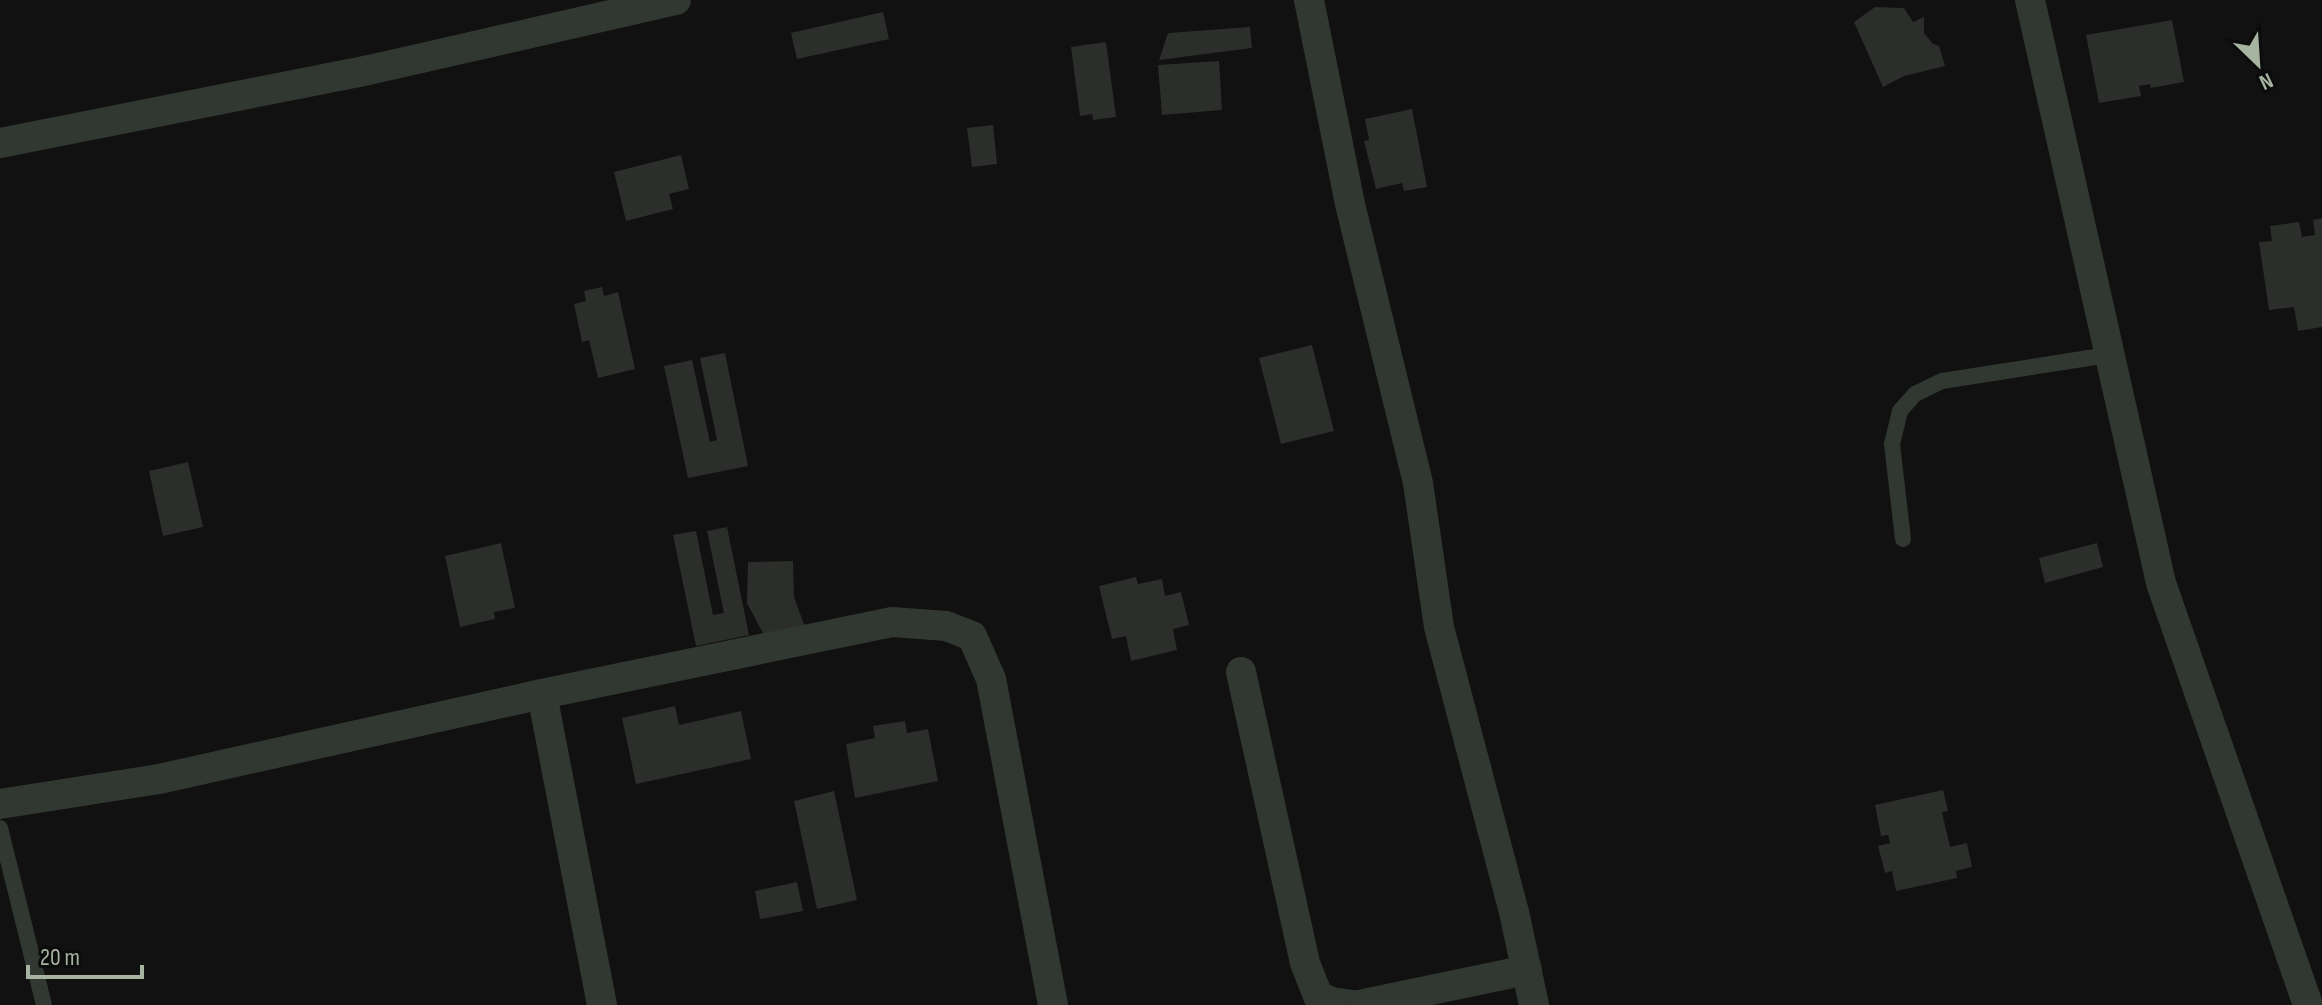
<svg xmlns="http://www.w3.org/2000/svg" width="2322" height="1005" viewBox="0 0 2322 1005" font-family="'Sofia Sans Condensed',sans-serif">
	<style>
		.building { fill: #2b2e2a }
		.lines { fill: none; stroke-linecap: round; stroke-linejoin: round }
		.service { stroke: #313731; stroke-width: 16 }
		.minor { stroke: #313731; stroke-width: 30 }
	</style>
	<rect width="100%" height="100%" fill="#101110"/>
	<g class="building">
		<path d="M1875 7 1904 8 1913 22 1924 17V33L1933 44 1939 46 1945 66 1904 76 1883 87 1854 22Z"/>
		<path d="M883 12 889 39 797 59 791 33Z"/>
		<path d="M2172 20 2184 82 2151 88 2150 84 2139 86 2141 96 2099 103 2086 35Z"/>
		<path d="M1250 27 1252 48 1159 60 1168 33Z"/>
		<path d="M1106 42 1116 117 1093 120 1092 114 1080 116 1071 47Z"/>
		<path d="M1219 61 1222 110 1162 115 1158 65Z"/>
		<path d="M1412 109 1427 187 1404 191 1402 183 1376 189 1364 141 1369 140 1365 119Z"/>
		<path d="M993 125 997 164 972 167 967 128Z"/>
		<path d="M681 155 689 189 669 194 673 209 626 221 614 172Z"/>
		<path d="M2322 218V327L2298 331 2294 307 2269 310 2259 242 2272 241 2270 226 2299 222 2302 237 2315 235 2313 220Z"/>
		<path d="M602 287 604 296 618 292 635 369 598 378 589 340 582 342 574 304 586 301 584 291Z"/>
		<path d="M1312 345 1334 431 1281 444 1259 358Z"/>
		<path d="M725 353 748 466 688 478 664 366 692 360 710 442 717 440 700 358Z"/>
		<path d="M188 462 203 527 163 536 149 471Z"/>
		<path d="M727 527 749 635 696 646 673 535 696 531 713 615 724 613 707 531Z"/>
		<path d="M501 543 515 608 494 612 495 619 460 627 445 556Z"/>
		<path d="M2097 543 2103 567 2045 583 2039 558Z"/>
		<path d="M793 561 794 597 805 627 765 637 747 603 748 562Z"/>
		<path d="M1136 577 1138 584 1162 579 1165 596 1181 592 1189 625 1173 629 1177 650 1131 661 1126 636 1112 639 1099 586Z"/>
		<path d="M675 706 679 725 741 711 751 759 636 784 622 718Z"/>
		<path d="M905 721 907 733 928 729 938 781 855 798 846 744 875 738 873 726Z"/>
		<path d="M1943 790 1948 811 1942 812 1950 847 1967 843 1972 867 1956 871 1957 878 1896 891 1892 871 1885 873 1878 846 1890 843 1888 835 1881 836 1875 805Z"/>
		<path d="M834 791 857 900 817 909 794 801Z"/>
		<path d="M797 882 803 911 760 919 755 891Z"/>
	</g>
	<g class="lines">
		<g class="service">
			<path d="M1903 539 1892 444 1900 411 1915 394 1942 381 2108 355"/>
			<path d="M0 828 44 1005"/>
		</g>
		<g class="minor">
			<path d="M1309 0 1350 204 1418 483 1439 627 1514 912 1534 1005"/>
			<path d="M2030 0 2161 583 2308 1005"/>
			<path d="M0 143 369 70 676 0"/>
			<path d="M1241 672 1305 963 1318 996 1332 1002 1353 1005"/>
			<path d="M542 694 602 1005"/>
			<path d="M0 804 159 779 542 694 892 622 946 626 972 636 991 679 1053 1005"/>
			<path d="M1359 1005 1527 970"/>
		</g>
	</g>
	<g transform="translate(2258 64) rotate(155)" stroke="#0b0c0b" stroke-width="6" paint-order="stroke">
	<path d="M0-6L14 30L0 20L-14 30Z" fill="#a6b3a0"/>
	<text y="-12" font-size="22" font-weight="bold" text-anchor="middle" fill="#a6b3a0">N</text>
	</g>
	<path d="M28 965v12h114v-12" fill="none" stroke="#a6b3a0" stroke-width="4"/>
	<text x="40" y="965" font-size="24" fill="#a6b3a0" stroke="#0b0c0b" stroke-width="6" paint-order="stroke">20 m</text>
</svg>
